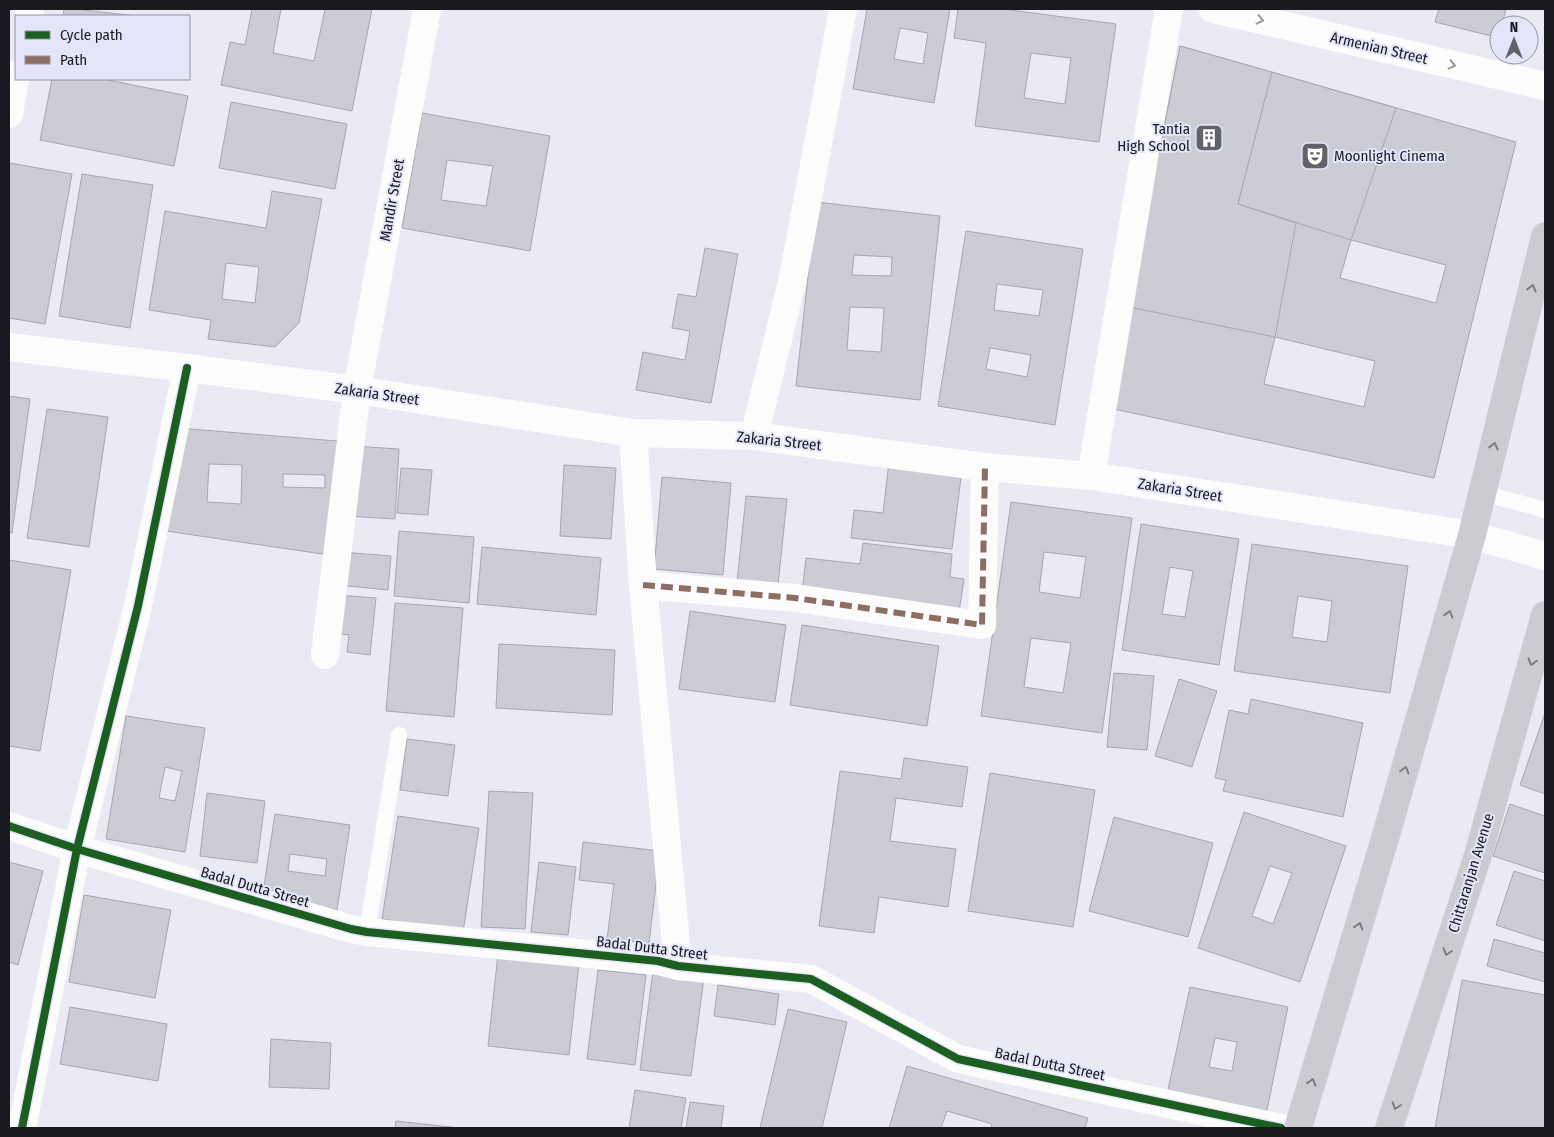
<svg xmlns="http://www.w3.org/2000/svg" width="1554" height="1137" viewBox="0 0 1554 1137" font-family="'Fira Sans Condensed',sans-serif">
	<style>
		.building { fill: #ccccd5; stroke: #a7a7af; fill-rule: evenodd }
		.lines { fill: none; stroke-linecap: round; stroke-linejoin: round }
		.lane { stroke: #fcfcfd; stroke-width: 16 }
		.street { stroke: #fcfcfd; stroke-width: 28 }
		.secondary { stroke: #fcfcfd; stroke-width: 28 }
		.primary { stroke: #cbcbd1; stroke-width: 28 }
		.quiet { stroke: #8d6e63; stroke-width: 6; stroke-dasharray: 12 6; stroke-linecap: butt }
		.cycleway-casing { stroke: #e5e5f9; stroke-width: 11 }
		.cycleway { stroke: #1b5e20; stroke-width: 8 }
		.oneway { stroke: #96969a }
		.oneway2 { stroke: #7b7b81 }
		.labels { text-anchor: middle; stroke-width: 4; stroke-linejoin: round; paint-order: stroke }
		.street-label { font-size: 15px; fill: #191920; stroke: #e5e5f9 }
		.poi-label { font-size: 15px; fill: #191920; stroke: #e5e5f9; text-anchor: end }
	</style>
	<rect width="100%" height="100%" fill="#eaeaf4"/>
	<g class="building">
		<path d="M64 9H74L137 16H63Z"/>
		<path d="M252 9H281L273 53 314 61 325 9H372L352 111 221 85 230 42 245 45Z"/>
		<path d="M867 9H950L934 103 853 89ZM900 28 928 33 923 64 894 59Z"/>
		<path d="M958 9H1003L1116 24 1099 142 975 126 986 43 954 38ZM1031 53 1071 58 1065 104 1024 98Z"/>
		<path d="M1439 9H1506L1502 25H1499V38L1435 22Z"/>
		<path d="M1180 46 1516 142 1434 478 1109 408ZM1351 240 1446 265 1436 303 1340 278ZM1275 337 1375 361 1364 407 1264 384Z"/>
		<path d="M1180 46 1272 72 1238 204 1296 223 1275 337 1129 307Z"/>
		<path d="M1272 72 1396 108 1351 240 1238 204Z"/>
		<path d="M52 79H103L188 96 174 166 40 140Z"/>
		<path d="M231 102 347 124 335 189 219 168Z"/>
		<path d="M422 113 550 136 530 251 402 228ZM447 160 493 166 486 206 441 200Z"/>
		<path d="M10 163 72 174 45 324 9 318V172Z"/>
		<path d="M82 174 153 185 130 328 59 316Z"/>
		<path d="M272 191 322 199 299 323 275 347 208 339 211 320 149 310 165 211 266 228ZM226 263 259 267 255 303 222 299Z"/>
		<path d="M816 202 940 216 920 400 796 386ZM854 255 892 257 891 276 852 275ZM850 307 884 308 881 352 847 350Z"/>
		<path d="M966 231 1083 249 1055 425 938 406ZM997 284 1043 290 1039 316 994 310ZM990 348 1031 355 1027 377 986 369Z"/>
		<path d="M705 248 738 254 711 403 636 390 643 352 685 360 690 331 672 328 678 294 696 297Z"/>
		<path d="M9 396 30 399 12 533H9Z"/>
		<path d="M47 409 108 417 89 547 27 538Z"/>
		<path d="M178 428 337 441 329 555 166 531ZM209 464 242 465 241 504 207 502ZM283 474 325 475V488L283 487Z"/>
		<path d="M354 446 399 449 395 519 346 516Z"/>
		<path d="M889 462 962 470 952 549 851 538 854 510 883 513Z"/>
		<path d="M564 465 616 468 611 539 560 536Z"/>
		<path d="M401 468 432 470 428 515 397 513Z"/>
		<path d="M662 477 731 483 723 575 654 569Z"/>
		<path d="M746 496 787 499 778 585 737 582Z"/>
		<path d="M1011 502 1132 518 1102 733 981 716ZM1044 552 1086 557 1080 598 1039 592ZM1031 638 1071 643 1063 693 1024 687Z"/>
		<path d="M1141 524 1239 539 1219 665 1122 650ZM1170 567 1193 571 1185 617 1162 614Z"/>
		<path d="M399 531 474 537 469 603 394 596Z"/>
		<path d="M863 543 952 554 950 577 964 579 959 612 802 592 806 558 860 564Z"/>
		<path d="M1252 544 1408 566 1390 693 1234 671ZM1298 596 1332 601 1327 642 1292 637Z"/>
		<path d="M482 547 601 558 596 615 477 604Z"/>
		<path d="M341 552 391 556 388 590 338 585Z"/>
		<path d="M9 560 71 570 40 751 9 746Z"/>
		<path d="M338 595 376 598 370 655 347 652 349 635 334 633Z"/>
		<path d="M395 603 463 608 454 717 386 711Z"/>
		<path d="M690 611 786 625 775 702 679 689Z"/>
		<path d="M802 625 939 646 927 726 790 705Z"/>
		<path d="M499 644 615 650 612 715 496 708Z"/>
		<path d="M1114 673 1154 676 1147 750 1107 747Z"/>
		<path d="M1179 679 1217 691 1192 767 1155 756Z"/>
		<path d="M1251 699 1363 723 1343 817 1223 791 1226 780 1215 778 1229 710 1248 714Z"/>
		<path d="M1545 713V794L1520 785Z"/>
		<path d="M126 716 205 728 185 852 106 839ZM165 767 182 771 175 801 159 798Z"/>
		<path d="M407 739 455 745 448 796 400 790Z"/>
		<path d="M904 758 968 767 962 807 896 798 890 841 956 849 948 907 879 897 874 933 819 926 840 771 901 779Z"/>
		<path d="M990 773 1095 790 1073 927 968 911Z"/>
		<path d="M489 791 533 793 525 929 481 927Z"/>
		<path d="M207 793 265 801 257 863 200 856Z"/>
		<path d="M1510 804 1545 816V873L1493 856Z"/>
		<path d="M1244 812 1346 846 1300 982 1198 948ZM1270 866 1292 873 1273 924 1252 916Z"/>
		<path d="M275 814 350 825 337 910 262 899ZM290 854 327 859 325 876 288 871Z"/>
		<path d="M398 816 479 828 463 932 382 919Z"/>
		<path d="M1114 817 1213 843 1188 937 1089 911Z"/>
		<path d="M583 842 660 851 649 943 607 939 614 884 579 880Z"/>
		<path d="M9 862 43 871 18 965 9 962Z"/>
		<path d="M539 862 576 867 568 935 531 932Z"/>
		<path d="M1514 871 1545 881V941L1496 925Z"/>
		<path d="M84 895 171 910 155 998 69 982Z"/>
		<path d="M1494 939 1545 953V982L1487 966Z"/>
		<path d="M498 954 579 963 569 1055 488 1046Z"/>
		<path d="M598 970 646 975 635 1065 587 1059Z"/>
		<path d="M653 971 704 977 691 1076 640 1070Z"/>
		<path d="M1462 980 1545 995V1128H1435Z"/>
		<path d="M718 985 779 994 775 1025 714 1016Z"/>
		<path d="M1190 987 1288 1007 1265 1120 1166 1099ZM1215 1038 1237 1042 1232 1071 1209 1067Z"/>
		<path d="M70 1007 167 1024 158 1081 60 1064Z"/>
		<path d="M788 1009 847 1022 822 1128H760Z"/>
		<path d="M271 1039 331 1043 329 1089 269 1087Z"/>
		<path d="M907 1066 1088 1118 1085 1128H991L992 1124 947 1111 941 1128H889Z"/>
		<path d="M635 1090 686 1098 681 1128H629Z"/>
		<path d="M690 1102 724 1106 721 1128H686Z"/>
		<path d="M396 1121 460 1128H395Z"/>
	</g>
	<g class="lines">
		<g class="lane">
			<path d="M1482 493 1545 510"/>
			<path d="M367 932 399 735"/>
		</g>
		<g class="street">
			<path d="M29 16 30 9"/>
			<path d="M9 114 16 74"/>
			<path d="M633 433 643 585 678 966"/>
			<path d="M754 436 793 278 843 9"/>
			<path d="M1091 476 1169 9"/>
			<path d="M643 585 795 598 982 625 985 467"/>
			<path d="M325 655 357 390 427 9"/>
			<path d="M9 826 77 849 351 929 367 932 658 961 678 966 811 979 958 1059 1281 1128"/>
			<path d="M22 1128 77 849 138 606 187 368"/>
		</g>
		<g class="secondary">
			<path d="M1213 9 1545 86"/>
			<path d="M9 347 187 368 357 390 633 433 754 436 985 467 1091 476 1472 535 1545 556"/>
		</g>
		<g class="primary">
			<path d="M1298 1128 1386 835 1472 535 1545 236"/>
			<path d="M1389 1128 1478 855 1545 615"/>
		</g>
		<path class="quiet" d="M643 585 795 598 982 625 985 467"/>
		<defs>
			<g id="cycleway">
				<path d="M9 826 77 849 351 929 367 932 658 961 678 966 811 979 958 1059 1281 1128"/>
				<path d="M22 1128 77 849 138 606 187 368"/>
			</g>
		</defs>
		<use href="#cycleway" class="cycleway-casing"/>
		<use href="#cycleway" class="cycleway"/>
	</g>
	<defs><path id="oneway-chevron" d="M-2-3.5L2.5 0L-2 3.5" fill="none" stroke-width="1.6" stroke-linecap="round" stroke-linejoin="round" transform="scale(1.25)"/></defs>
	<g class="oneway">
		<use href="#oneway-chevron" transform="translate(1260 20) rotate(13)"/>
		<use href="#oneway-chevron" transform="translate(1452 65) rotate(13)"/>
	</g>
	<g class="oneway2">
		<use href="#oneway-chevron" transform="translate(1532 288) rotate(-76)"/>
		<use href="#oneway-chevron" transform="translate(1494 446) rotate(-76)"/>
		<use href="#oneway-chevron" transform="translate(1449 614) rotate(-74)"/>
		<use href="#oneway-chevron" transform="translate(1532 662) rotate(106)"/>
		<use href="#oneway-chevron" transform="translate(1405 770) rotate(-74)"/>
		<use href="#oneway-chevron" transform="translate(1359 926) rotate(-73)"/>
		<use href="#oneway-chevron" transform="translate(1447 952) rotate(108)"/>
		<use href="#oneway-chevron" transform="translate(1312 1082) rotate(-73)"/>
		<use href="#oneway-chevron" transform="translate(1396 1106) rotate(108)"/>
	</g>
	<defs>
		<symbol id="building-square" viewBox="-11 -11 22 22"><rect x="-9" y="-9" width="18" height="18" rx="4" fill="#62626a" stroke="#e5e5f9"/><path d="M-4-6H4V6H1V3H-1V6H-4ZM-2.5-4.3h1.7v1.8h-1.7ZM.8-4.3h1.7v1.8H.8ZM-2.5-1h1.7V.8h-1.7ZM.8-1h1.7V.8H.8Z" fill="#fff"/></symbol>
		<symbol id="theatre-square" viewBox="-11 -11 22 22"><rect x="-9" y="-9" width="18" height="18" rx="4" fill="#62626a" stroke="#e5e5f9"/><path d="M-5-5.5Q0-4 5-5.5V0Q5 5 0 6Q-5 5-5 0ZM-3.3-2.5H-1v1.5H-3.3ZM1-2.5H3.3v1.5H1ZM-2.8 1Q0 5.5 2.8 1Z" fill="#fff"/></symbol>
	</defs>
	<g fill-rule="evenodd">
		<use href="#building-square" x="1193" y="122" width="32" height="32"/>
		<use href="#theatre-square" x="1299" y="140" width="32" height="32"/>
	</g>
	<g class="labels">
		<g class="street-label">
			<text transform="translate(1379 48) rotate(13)" y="5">Armenian Street</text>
			<text transform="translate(392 200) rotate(-80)" y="5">Mandir Street</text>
			<text transform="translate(377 394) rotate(8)" y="5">Zakaria Street</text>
			<text transform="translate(779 441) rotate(6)" y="5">Zakaria Street</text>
			<text transform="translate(1180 490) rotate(9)" y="5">Zakaria Street</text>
			<text transform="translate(1471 873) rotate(-73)" y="5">Chittaranjan Avenue</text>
			<text transform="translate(255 887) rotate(16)" y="5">Badal Dutta Street</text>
			<text transform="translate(652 948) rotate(7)" y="5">Badal Dutta Street</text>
			<text transform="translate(1050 1064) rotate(12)" y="5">Badal Dutta Street</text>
		</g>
		<g class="poi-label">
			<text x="1190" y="134">Tantia<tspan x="1190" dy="17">High School</tspan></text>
			<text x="1334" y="161" text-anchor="start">Moonlight Cinema</text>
		</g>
	</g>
	<rect width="1554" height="1137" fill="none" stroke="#191920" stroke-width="20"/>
	<rect x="15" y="15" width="175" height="65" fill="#e5e5f9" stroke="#9393a2"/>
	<rect x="25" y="31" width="25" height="8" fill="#1b5e20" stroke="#9393a2"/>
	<text x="60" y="40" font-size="15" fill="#191920">Cycle path</text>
	<rect x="25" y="56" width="25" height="8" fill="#8d6e63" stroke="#9393a2"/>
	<text x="60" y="65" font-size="15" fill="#191920">Path</text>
	<g transform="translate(1514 40)"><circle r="24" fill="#e5e5f9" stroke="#9393a2"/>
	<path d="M0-4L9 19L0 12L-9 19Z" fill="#62626a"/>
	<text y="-8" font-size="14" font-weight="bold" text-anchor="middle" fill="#191920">N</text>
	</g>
</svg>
